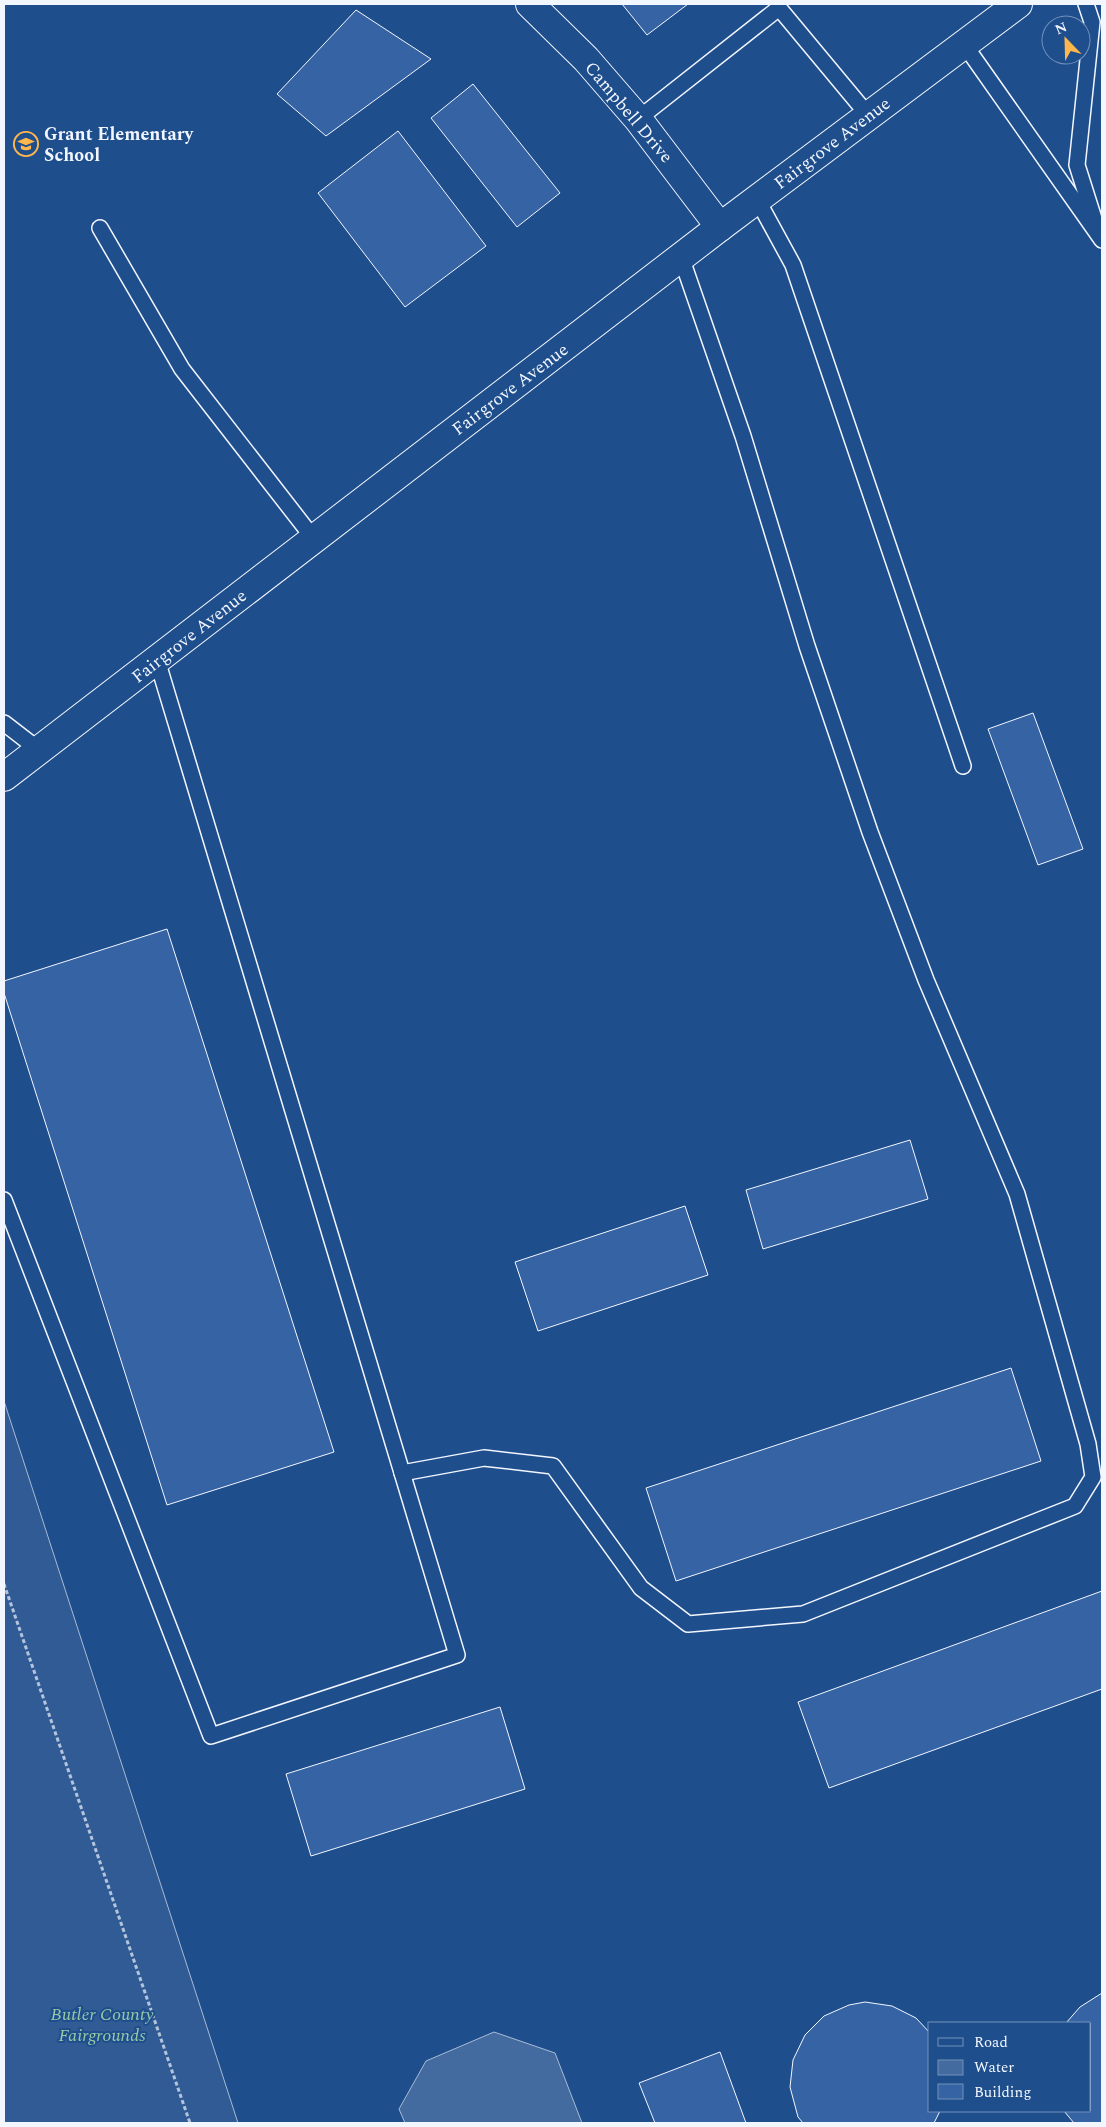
<svg xmlns="http://www.w3.org/2000/svg" width="1106" height="2127" viewBox="0 0 1106 2127" font-family="Spectral,serif">
	<style>
		.built { fill: #305b95; stroke: #a8bbd7 }
		.water { fill: #446ba0; stroke: #a8bbd7 }
		.building { fill: #3563a3; stroke: #f2f6ff }
		.lines { fill: none; stroke-linecap: round; stroke-linejoin: round }
		.lane-casing { stroke: #f2f6ff; stroke-width: 18 }
		.secondary-casing { stroke: #f2f6ff; stroke-width: 30 }
		.highway-casing { stroke: #f2f6ff; stroke-width: 30 }
		.path { stroke: #b3c4dc; stroke-width: 3; stroke-dasharray: 4 2.5; stroke-linecap: butt }
		.lane { stroke: #1f4e8c; stroke-width: 15 }
		.secondary { stroke: #1f4e8c; stroke-width: 28 }
		.highway { stroke: #1f4e8c; stroke-width: 28 }
		.labels { text-anchor: middle; stroke-width: 4; stroke-linejoin: round; paint-order: stroke }
		.street-label { font-size: 18px; fill: #f2f6ff; stroke: #1f4e8c }
		.poi-label { font-size: 18px; font-weight: bold; fill: #f2f6ff; stroke: #1f4e8c; text-anchor: start }
		.park-label { font-size: 18px; font-style: italic; fill: #97c8a6; stroke: #1f4e8c }
	</style>
	<rect width="100%" height="100%" fill="#1f4e8c"/>
	<path class="built" d="M4 1401 238 2123H4Z"/>
	<path class="water" d="M494 2032 555 2053 582 2123H405L399 2109 426 2061Z"/>
	<g class="building">
		<path d="M622 4H688L647 35Z"/>
		<path d="M356 10 431 59 326 136 277 94Z"/>
		<path d="M473 84 560 193 517 227 431 118Z"/>
		<path d="M398 131 486 246 405 307 318 193Z"/>
		<path d="M1033 713 1083 849 1038 865 988 729Z"/>
		<path d="M167 929 334 1452 167 1505 4 993V981Z"/>
		<path d="M910 1140 928 1199 763 1249 746 1190Z"/>
		<path d="M685 1206 708 1275 538 1331 515 1262Z"/>
		<path d="M1011 1368 1041 1461 676 1581 646 1488Z"/>
		<path d="M1102 1591V1689L829 1788 798 1702Z"/>
		<path d="M500 1707 525 1789 311 1856 286 1774Z"/>
		<path d="M1102 1993V2123H1074L1064 2111H1090V2023H1066L1080 2007Z"/>
		<path d="M865 2002 892 2006 916 2018 930 2033V2111H940L934 2123H803L798 2117 790 2087 793 2060 805 2035 824 2016 849 2005Z"/>
		<path d="M720 2052 746 2123H655L639 2083Z"/>
	</g>
	<g class="lines">
		<defs>
			<g id="lane">
				<path d="M1086 4 1092 22 1077 165 1095 222"/>
				<path d="M964 44 1102 240"/>
				<path d="M638 119 779 8 868 115"/>
				<path d="M757 199 793 265 963 766"/>
				<path d="M100 228 182 369 314 539"/>
				<path d="M4 723 39 750"/>
				<path d="M4 1200 211 1736 457 1655 157 660"/>
				<path d="M402 1473 484 1458 553 1466 641 1588 688 1624 803 1614 1075 1506 1093 1477 1088 1444 1017 1194 926 980 870 832 807 646 743 436 681 257"/>
			</g>
			<path id="secondary" d="M530 4 586 59 638 119 720 227"/>
			<path id="highway" d="M4 777 720 227 1018 4"/>
		</defs>
		<use href="#lane" class="lane-casing"/>
		<use href="#secondary" class="secondary-casing"/>
		<use href="#highway" class="highway-casing"/>
		<path class="path" d="M4 1584 190 2123"/>
		<use href="#lane" class="lane"/>
		<use href="#secondary" class="secondary"/>
		<use href="#highway" class="highway"/>
	</g>
	<defs>
		<symbol id="school-ring" viewBox="-11 -11 22 22"><circle r="9.5" fill="#1f4e8c" stroke="#ffb74d" stroke-width="1.5"/><path d="M0-5L7-2L0 1L-7-2ZM-4 1L0 2.5L4 1V4Q0 6-4 4Z" fill="#ffb74d"/></symbol>
	</defs>
	<g fill-rule="evenodd">
		<use href="#school-ring" x="12" y="130" width="28" height="28"/>
	</g>
	<g class="labels">
		<g class="street-label">
			<text transform="translate(629 112) rotate(50)" y="6">Campbell Drive</text>
			<text transform="translate(832 143) rotate(-37)" y="6">Fairgrove Avenue</text>
			<text transform="translate(510 389) rotate(-37)" y="6">Fairgrove Avenue</text>
			<text transform="translate(189 636) rotate(-38)" y="6">Fairgrove Avenue</text>
		</g>
		<g class="poi-label">
			<text x="44" y="140">Grant Elementary<tspan x="44" dy="21">School</tspan></text>
		</g>
		<g class="park-label">
			<text x="102" y="2020">Butler County<tspan x="102" dy="21">Fairgrounds</tspan></text>
		</g>
	</g>
	<rect width="1106" height="2127" fill="none" stroke="#f2f6ff" stroke-width="10"/>
	<rect x="928" y="2022" width="162" height="90" fill="#1f4e8c" stroke="#7391ba"/>
	<rect x="938" y="2038" width="25" height="8" fill="#1f4e8c" stroke="#7391ba"/>
	<text x="974" y="2047" font-size="15" fill="#f2f6ff">Road</text>
	<rect x="938" y="2060" width="25" height="15" fill="#446ba0" stroke="#7391ba"/>
	<text x="974" y="2072" font-size="15" fill="#f2f6ff">Water</text>
	<rect x="938" y="2084" width="25" height="15" fill="#3563a3" stroke="#7391ba"/>
	<text x="974" y="2097" font-size="15" fill="#f2f6ff">Building</text>
	<g transform="translate(1066 40) rotate(337)"><circle r="24" fill="#1f4e8c" stroke="#7391ba"/>
	<path d="M0-4L9 19L0 12L-9 19Z" fill="#ffb74d"/>
	<text y="-8" font-size="14" font-weight="bold" text-anchor="middle" fill="#f2f6ff">N</text>
	</g>
</svg>
